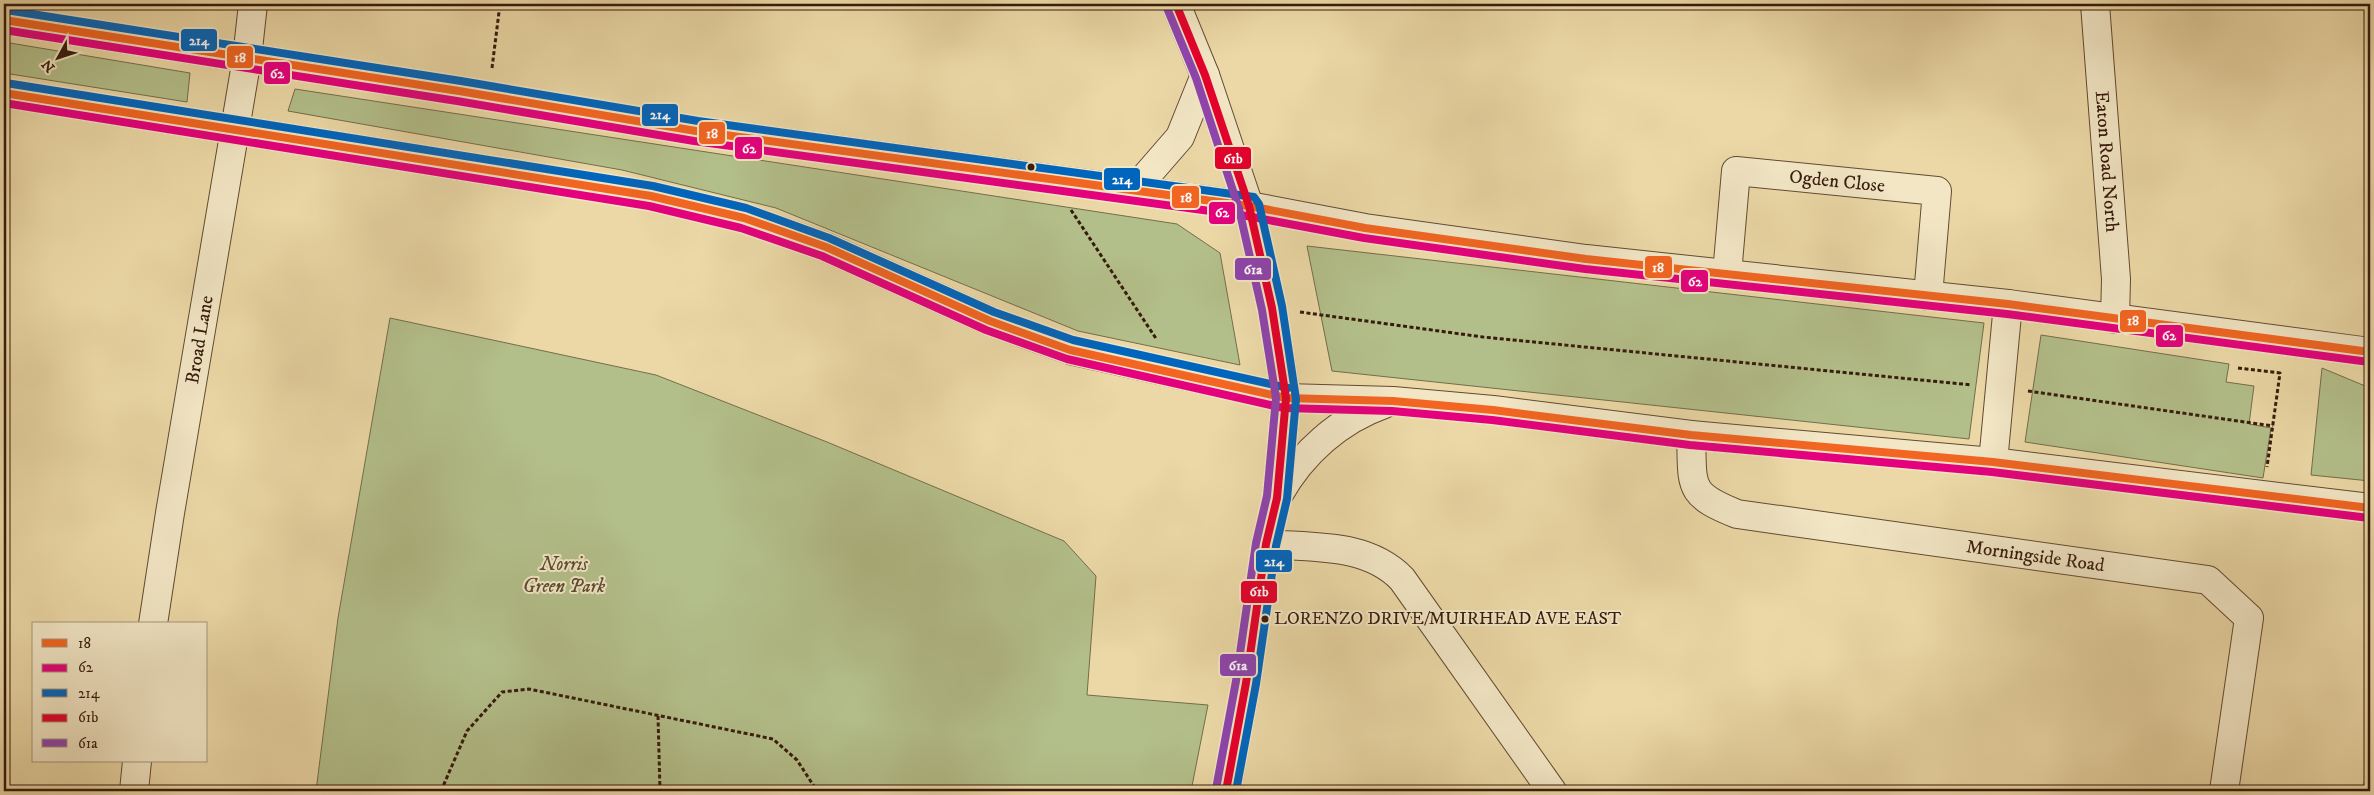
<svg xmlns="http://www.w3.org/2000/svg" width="2374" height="795" viewBox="0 0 2374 795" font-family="'IM FELL DW Pica',serif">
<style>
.green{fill:#b3bf8a;stroke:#746d4b}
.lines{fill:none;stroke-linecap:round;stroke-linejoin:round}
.minor-casing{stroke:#634a32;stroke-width:30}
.path{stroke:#361b0c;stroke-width:3;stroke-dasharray:4 2.5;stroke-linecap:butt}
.minor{stroke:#f2e6c5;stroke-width:28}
.bus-1-casing{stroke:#f2e6c5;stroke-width:11}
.bus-2-casing{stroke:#f2e6c5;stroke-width:11}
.bus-3-casing{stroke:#f2e6c5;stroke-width:11}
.bus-4-casing{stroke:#f2e6c5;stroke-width:11}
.bus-5-casing{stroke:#f2e6c5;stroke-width:11}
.bus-1{stroke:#f26522;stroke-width:8}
.bus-2{stroke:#e5007d;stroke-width:8}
.bus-3{stroke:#0065bd;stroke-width:8}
.bus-4{stroke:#e4002b;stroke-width:8}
.bus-5{stroke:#8e44ad;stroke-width:8}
.bus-dot{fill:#361b0c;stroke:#f2e6c5;stroke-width:2}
.labels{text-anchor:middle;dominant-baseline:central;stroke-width:4;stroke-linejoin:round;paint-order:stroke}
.bus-label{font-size:18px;fill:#361b0c;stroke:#f2e6c5;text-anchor:start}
.street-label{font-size:19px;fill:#361b0c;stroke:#f2e6c5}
.park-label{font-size:19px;font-style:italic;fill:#5c4c32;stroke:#f2e6c5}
.line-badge{stroke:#f2e6c5;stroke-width:2}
.badge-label{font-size:14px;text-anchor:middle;font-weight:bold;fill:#fff}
</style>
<rect width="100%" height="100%" fill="#ebd8a6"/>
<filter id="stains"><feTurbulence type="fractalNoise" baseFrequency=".004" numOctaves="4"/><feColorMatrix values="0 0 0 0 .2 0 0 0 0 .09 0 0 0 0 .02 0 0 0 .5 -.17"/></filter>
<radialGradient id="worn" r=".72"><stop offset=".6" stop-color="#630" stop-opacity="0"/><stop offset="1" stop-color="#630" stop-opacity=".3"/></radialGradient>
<!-- green -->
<path class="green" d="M 4,42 L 190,73 L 187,102 L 4,73 Z
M 295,89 L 1177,224 L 1220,253 L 1240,365 L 1078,331 L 776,208 L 622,170 L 288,111 Z
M 1307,246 L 1984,323 L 1969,439 L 1332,371 Z
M 390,318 L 656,375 L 827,442 L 1064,541 L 1096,576 L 1087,695 L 1208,705 L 1191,791 L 316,791 L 338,618 Z
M 2041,335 L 2229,364 L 2226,382 L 2254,386 L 2249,424 L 2271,428 L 2263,478 L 2025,442 Z
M 2322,368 L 2370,388 L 2370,481 L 2311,475 Z
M 2370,743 L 2370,791 L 2363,791 Z"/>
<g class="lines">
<!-- minor casing -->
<g class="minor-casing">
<g id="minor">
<path d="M 1176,4 L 1205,75 L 1249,206 L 1272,308 L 1286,398 L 1277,498 L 1266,544 L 1246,683 L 1226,791"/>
<path id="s1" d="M 2095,4 L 2116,279 L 2115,319"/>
<path d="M 4,20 L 459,91 L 696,131 L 1249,206 L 1365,228 L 1586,259 L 2008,304 L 2370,352"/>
<path d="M 4,93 L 651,196 L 744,218 L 826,247 L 990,321 L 1070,350 L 1286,398 L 1393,401 L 1493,410 L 1691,435 L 1993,462 L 2370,508"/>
<path d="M 1134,190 L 1180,137 L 1205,75"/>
<path id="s2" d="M 1727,274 L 1736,171 L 1937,191 L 1928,296"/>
<path id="s3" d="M 1691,435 C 1693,486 1686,494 1737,514 L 2208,580 L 2249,618 L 2224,791"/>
<path d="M 1993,462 L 2008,304"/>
<path d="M 1279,494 C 1302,453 1339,420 1384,404"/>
<path d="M 1266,544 C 1314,548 1367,543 1402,579 L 1552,791"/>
<path id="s4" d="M 153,624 L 170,513 L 247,58 L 253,4"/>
<path d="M 134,791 L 137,761"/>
</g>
</g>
<!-- path -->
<path class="path" d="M 492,68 L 500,4
M 1071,210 L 1157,340
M 1300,312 L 1483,337 L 1972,385
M 2238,368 L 2280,373 L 2267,467
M 2028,391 L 2273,426
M 658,716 L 660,791
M 441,791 L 467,731 L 502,692 L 529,689 L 773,739 L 797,760 L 817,791"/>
<!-- minor -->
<use href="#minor" class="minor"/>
<!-- bus-1 casing -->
<g class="bus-1-casing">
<path id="bus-1" d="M 4,20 L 459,91 L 696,131 L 1249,206 L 1365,228 L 1586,259 L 2008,304 L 2370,352
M 4,93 L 651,196 L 744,218 L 826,247 L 990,321 L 1070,350 L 1286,398 L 1393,401 L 1493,410 L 1691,435 L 1993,462 L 2370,508"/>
</g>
<!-- bus-2 casing -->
<g class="bus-2-casing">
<path id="bus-2" d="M 4,30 L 457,101 L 694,141 L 1247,216 L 1364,238 L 1585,269 L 2007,314 L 2369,362
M 4,103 L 649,206 L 741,228 L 822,256 L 986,330 L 1067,359 L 1284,408 L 1392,411 L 1492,420 L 1690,445 L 1992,472 L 2369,518"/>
</g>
<!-- bus-3 casing -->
<g class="bus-3-casing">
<path id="bus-3" d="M 6,10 L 461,81 L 698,121 L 1254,197 L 1259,204 L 1282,306 L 1296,399 L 1287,499 L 1276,546 L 1256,684 L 1236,791
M 6,83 L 653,186 L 746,208 L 829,238 L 994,312 L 1073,340 L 1288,388"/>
</g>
<!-- bus-4 casing -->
<g class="bus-4-casing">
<path id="bus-4" d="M 1176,4 L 1205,75 L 1249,206 L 1272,308 L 1286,398 L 1277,498 L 1266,544 L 1246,683 L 1226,791"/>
</g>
<!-- bus-5 casing -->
<g class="bus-5-casing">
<path id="bus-5" d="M 1167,8 L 1196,78 L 1239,209 L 1262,310 L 1276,398 L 1267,496 L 1256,543 L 1236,681 L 1216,789"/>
</g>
<!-- bus-1 -->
<use href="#bus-1" class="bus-1"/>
<!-- bus-2 -->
<use href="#bus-2" class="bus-2"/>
<!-- bus-3 -->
<use href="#bus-3" class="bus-3"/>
<!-- bus-4 -->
<use href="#bus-4" class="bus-4"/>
<!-- bus-5 -->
<use href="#bus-5" class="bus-5"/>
</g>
<!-- markers -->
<g class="bus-dot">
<circle cx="1031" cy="167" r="4.5"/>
<circle cx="1265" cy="619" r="4.5"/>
</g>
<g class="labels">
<!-- bus labels -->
<g class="bus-label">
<text x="1274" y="619">LORENZO DRIVE/MUIRHEAD AVE EAST</text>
</g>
<!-- street labels -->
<g class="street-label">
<text stroke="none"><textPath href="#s1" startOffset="158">Eaton Road North</textPath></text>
<text stroke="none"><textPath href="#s2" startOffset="205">Ogden Close</textPath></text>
<text stroke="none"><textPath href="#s4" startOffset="288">Broad Lane</textPath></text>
<text stroke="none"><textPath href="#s3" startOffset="404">Morningside Road</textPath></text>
</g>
<!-- park labels -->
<g class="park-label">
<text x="564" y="564">Norris<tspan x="564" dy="22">Green Park</tspan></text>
</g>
</g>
<g class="line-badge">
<rect x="180" y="28" width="38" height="24" rx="5" fill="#0065bd"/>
<rect x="226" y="45" width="28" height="24" rx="5" fill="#f26522"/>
<rect x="263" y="61" width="28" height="24" rx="5" fill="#e5007d"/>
<rect x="641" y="103" width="38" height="24" rx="5" fill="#0065bd"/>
<rect x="698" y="121" width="28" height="24" rx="5" fill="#f26522"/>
<rect x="734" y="136" width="29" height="24" rx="5" fill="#e5007d"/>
<rect x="1214" y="146" width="38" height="24" rx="5" fill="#e4002b"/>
<rect x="1103" y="167" width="38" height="24" rx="5" fill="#0065bd"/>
<rect x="1171" y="185" width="29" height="24" rx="5" fill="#f26522"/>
<rect x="1208" y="201" width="28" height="24" rx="5" fill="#e5007d"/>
<rect x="1644" y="255" width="29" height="24" rx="5" fill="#f26522"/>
<rect x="1234" y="257" width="38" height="24" rx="5" fill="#8e44ad"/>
<rect x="1680" y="269" width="29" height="24" rx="5" fill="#e5007d"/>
<rect x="2119" y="309" width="28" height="24" rx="5" fill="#f26522"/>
<rect x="2155" y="324" width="29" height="24" rx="5" fill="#e5007d"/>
<rect x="1255" y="549" width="38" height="24" rx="5" fill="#0065bd"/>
<rect x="1240" y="580" width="38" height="24" rx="5" fill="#e4002b"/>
<rect x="1219" y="653" width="38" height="24" rx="5" fill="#8e44ad"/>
</g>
<g class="badge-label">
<text x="199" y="45">214</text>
<text x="240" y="62">18</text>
<text x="277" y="78">62</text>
<text x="660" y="119">214</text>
<text x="712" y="138">18</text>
<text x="749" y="153">62</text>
<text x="1233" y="163">61b</text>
<text x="1122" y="184">214</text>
<text x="1186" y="202">18</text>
<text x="1222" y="217">62</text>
<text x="1658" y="272">18</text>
<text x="1253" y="274">61a</text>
<text x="1695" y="286">62</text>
<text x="2133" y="325">18</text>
<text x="2169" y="340">62</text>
<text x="1274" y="566">214</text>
<text x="1259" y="596">61b</text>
<text x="1238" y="670">61a</text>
</g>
<!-- margin -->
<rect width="2374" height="795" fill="none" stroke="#ebd8a6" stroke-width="20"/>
<rect x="5" y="5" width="2364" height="785" fill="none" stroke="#361b0c" stroke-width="2.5"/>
<rect x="10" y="10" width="2354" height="775" fill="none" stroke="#361b0c"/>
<!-- legend -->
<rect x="32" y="622" width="175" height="140" fill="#f2e6c5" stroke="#a7957b"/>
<rect x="42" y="639" width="25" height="8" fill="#f26522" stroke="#a7957b"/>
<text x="78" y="648" font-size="15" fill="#361b0c">18</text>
<rect x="42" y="664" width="25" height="8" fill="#e5007d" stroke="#a7957b"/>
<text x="78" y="672" font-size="15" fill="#361b0c">62</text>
<rect x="42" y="689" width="25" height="8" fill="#0065bd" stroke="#a7957b"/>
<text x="78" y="698" font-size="15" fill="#361b0c">214</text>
<rect x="42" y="714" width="25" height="8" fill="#e4002b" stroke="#a7957b"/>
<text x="78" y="722" font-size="15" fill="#361b0c">61b</text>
<rect x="42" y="739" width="25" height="8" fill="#8e44ad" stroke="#a7957b"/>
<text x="78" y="748" font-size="15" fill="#361b0c">61a</text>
<!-- north arrow -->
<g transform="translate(58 58) rotate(230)" stroke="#f2e6c5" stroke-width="4" paint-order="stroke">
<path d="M0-4L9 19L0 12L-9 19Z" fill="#361b0c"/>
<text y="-8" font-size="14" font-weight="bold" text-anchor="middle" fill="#361b0c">N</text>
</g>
<rect width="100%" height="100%" filter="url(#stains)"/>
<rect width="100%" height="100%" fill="url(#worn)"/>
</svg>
